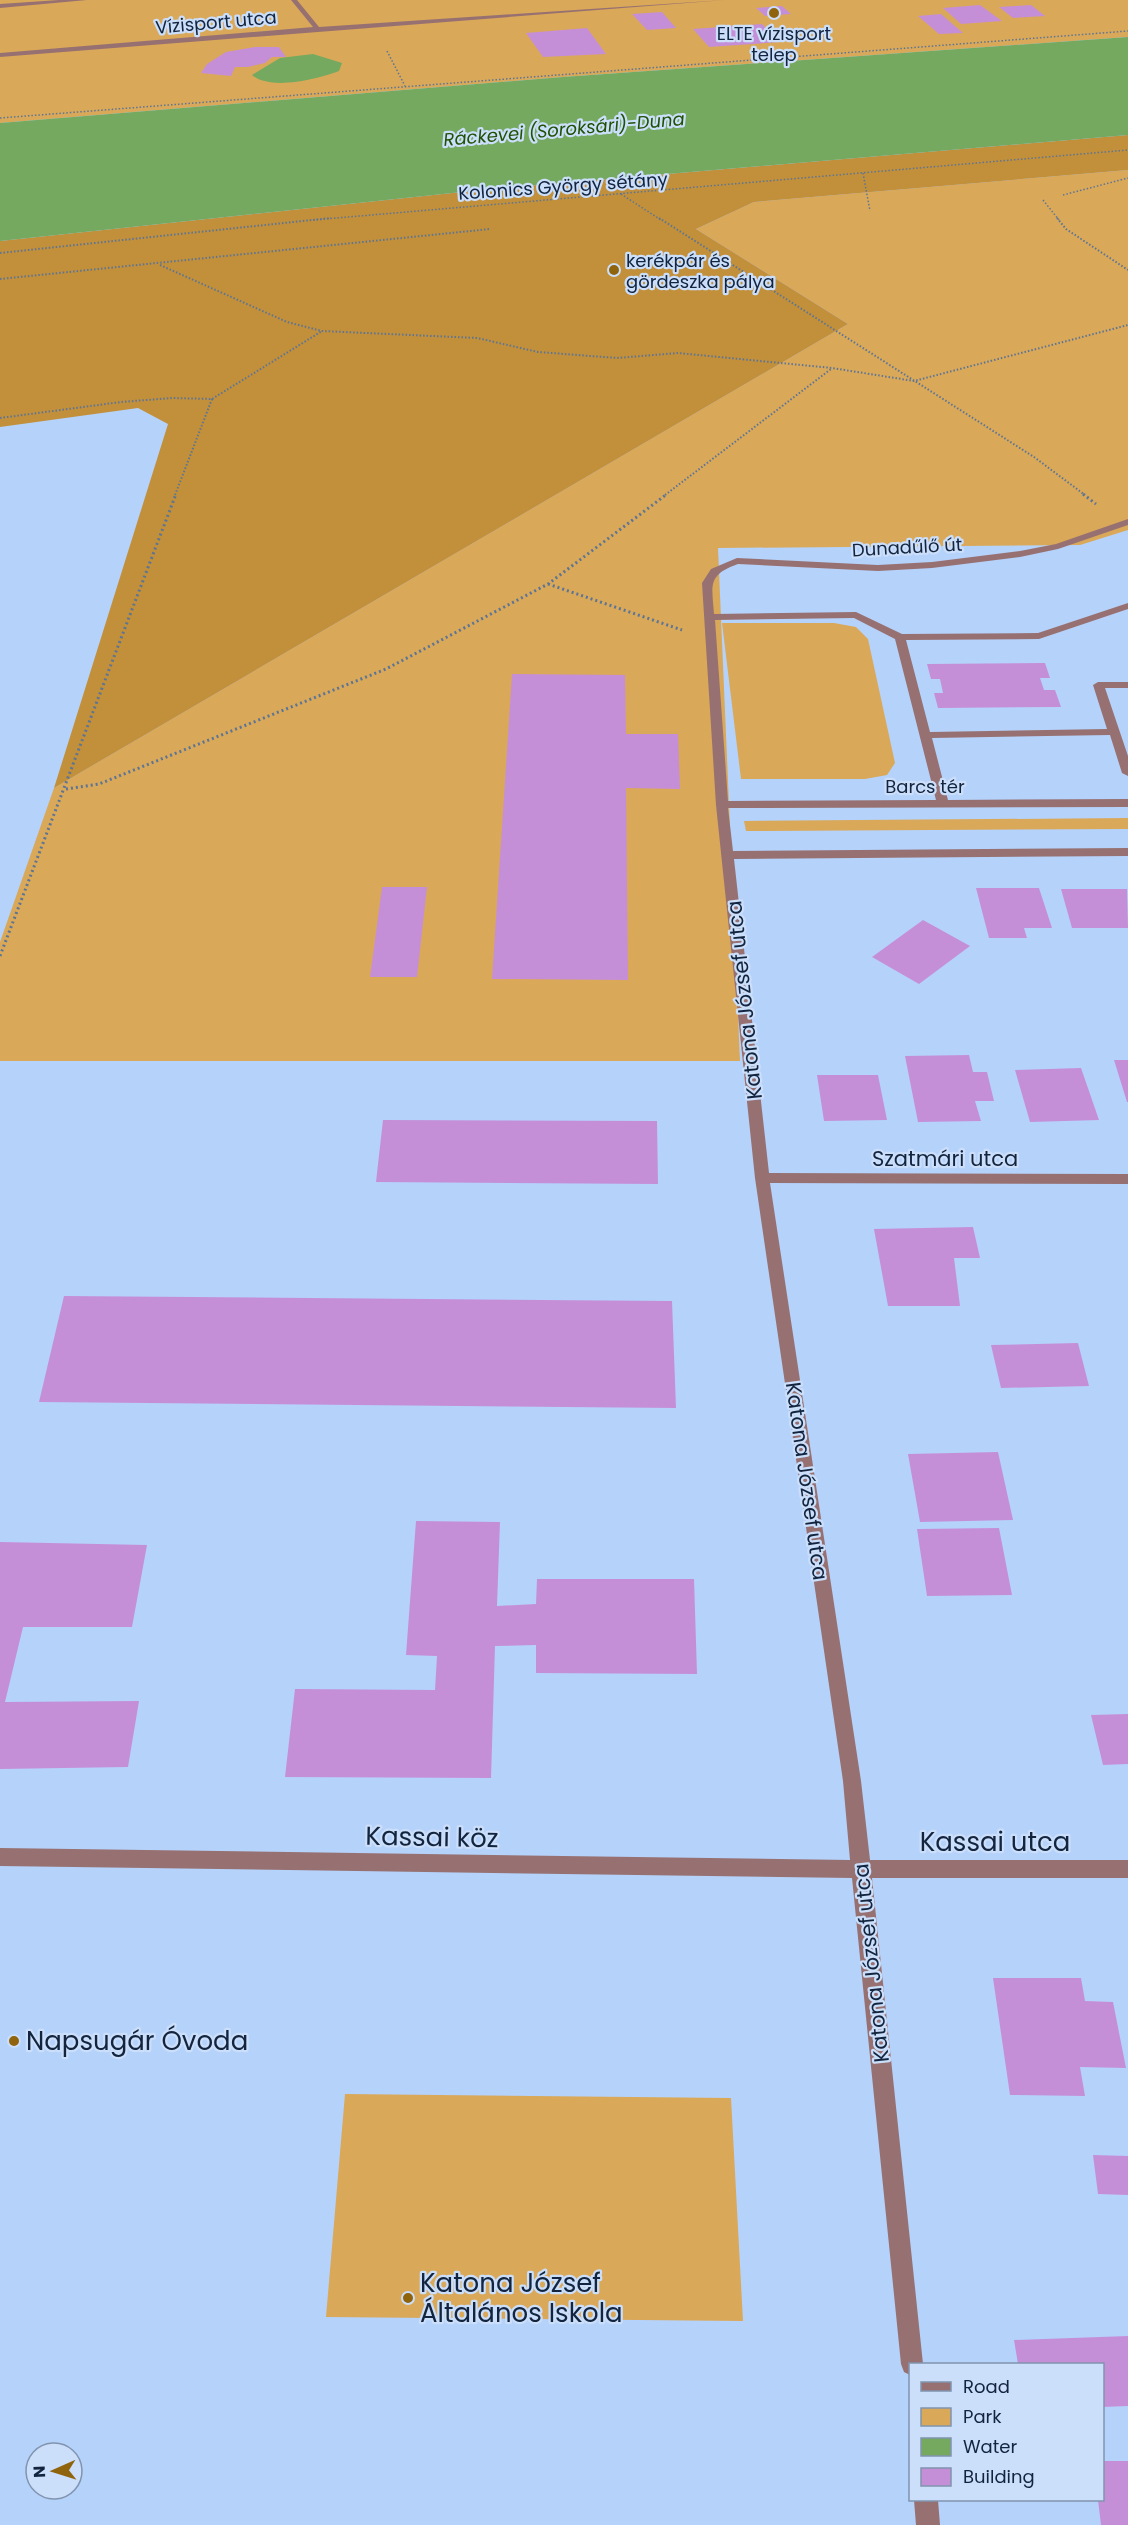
<svg xmlns="http://www.w3.org/2000/svg" width="1128" height="2525" viewBox="0 0 1128 2525" font-family="Poppins,sans-serif">
<style>
.green{fill:#daa859}
.forest{fill:#c28f3a}
.water{fill:#74a95f}
.building{fill:#c58fd8}
.lines{fill:none;stroke-linecap:round;stroke-linejoin:round}
.path-far2{stroke:#5d7595;stroke-width:1.5;stroke-dasharray:1.5 2;stroke-linecap:butt}
.path-far1{stroke:#5d7595;stroke-width:2;stroke-dasharray:1.5 2;stroke-linecap:butt}
.path{stroke:#5d7595;stroke-width:3;stroke-dasharray:2 3;stroke-linecap:butt}
.minor{fill:#977171;fill-rule:evenodd}
.poi-dot{fill:#90640c;stroke:#cbdefa;stroke-width:2}
.labels{text-anchor:middle;dominant-baseline:central;stroke-width:4.5;stroke-linejoin:round;paint-order:stroke}
.far-street-label{font-size:18px;fill:#12243e;stroke:#cbdefa}
.far-poi-label{font-size:18px;fill:#12243e;stroke:#cbdefa}
.far-water-label{font-size:18px;font-style:italic;fill:#1f5100;stroke:#cbdefa}
.street-label{font-size:21px;fill:#12243e;stroke:#cbdefa}
.near-street-label{font-size:26px;fill:#12243e;stroke:#cbdefa}
.near-poi-label{font-size:26px;fill:#12243e;stroke:#cbdefa;text-anchor:start}
</style>
<rect width="100%" height="100%" fill="#b5d2fb"/>
<!-- green -->
<path class="green" d="M 0,0 L 1128,0 L 1128,37 L 563,77 L 0,123 Z
M 1128,170 L 1128,530 L 1080,545 L 718,548 L 740,1061 L 0,1061 L 0,942 L 54,788 L 848,324 L 696,229 L 754,202 Z
M 722,623 L 834,623 L 856,627 L 868,639 L 895,763 L 887,775 L 865,779 L 741,779 Z
M 1128,818 L 1128,829 L 746,831 L 744,821 Z
M 345,2094 L 731,2098 L 743,2321 L 326,2317 Z"/>
<!-- forest -->
<path class="forest" d="M 1128,135 L 1128,170 L 754,202 L 696,229 L 848,324 L 54,788 L 168,424 L 138,408 L 0,427 L 0,241 L 490,189 Z"/>
<!-- water -->
<path class="water" d="M 1128,37 L 1128,135 L 490,189 L 0,241 L 0,123 L 563,77 Z
M 313,54 L 342,63 L 339,71 C 318,79 270,91 252,75 L 280,58 Z"/>
<!-- building -->
<path class="building" d="M 980,5 L 1002,21 L 961,24 L 943,8 Z
M 1031,5 L 1045,16 L 1013,18 L 999,7 Z
M 782,6 L 791,14 L 765,16 L 756,8 Z
M 662,12 L 676,28 L 647,30 L 632,14 Z
M 941,14 L 963,33 L 939,34 L 918,16 Z
M 762,24 L 780,42 L 709,47 L 693,29 Z
M 587,28 L 606,54 L 543,57 L 526,33 Z
M 255,47 L 279,47 L 286,57 L 272,57 L 265,63 L 248,67 L 235,67 L 231,76 L 201,73 L 207,64 L 226,52 Z
M 1045,663 L 1050,678 L 1040,678 L 1044,690 L 1055,690 L 1061,707 L 938,708 L 934,693 L 943,693 L 940,679 L 931,679 L 927,664 Z
M 512,674 L 625,675 L 626,734 L 678,734 L 680,789 L 626,788 L 628,980 L 492,979 Z
M 382,887 L 427,887 L 417,977 L 370,977 Z
M 976,888 L 1039,888 L 1052,928 L 1024,928 L 1027,938 L 989,938 Z
M 1061,889 L 1127,889 L 1128,928 L 1072,928 Z
M 923,920 L 970,946 L 919,984 L 872,957 Z
M 969,1055 L 973,1072 L 987,1072 L 994,1101 L 975,1101 L 981,1121 L 918,1122 L 905,1056 Z
M 1114,1060 L 1128,1060 L 1128,1102 L 1127,1102 Z
M 1081,1068 L 1099,1120 L 1030,1122 L 1015,1070 Z
M 817,1075 L 878,1075 L 887,1120 L 824,1121 Z
M 383,1120 L 657,1121 L 658,1184 L 376,1182 Z
M 973,1227 L 980,1258 L 954,1258 L 960,1306 L 888,1306 L 874,1229 Z
M 64,1296 L 672,1301 L 676,1408 L 39,1402 Z
M 1078,1343 L 1089,1386 L 1001,1388 L 991,1345 Z
M 998,1452 L 1013,1520 L 920,1522 L 908,1454 Z
M 416,1521 L 500,1522 L 497,1606 L 536,1604 L 537,1579 L 694,1579 L 697,1674 L 536,1673 L 536,1645 L 495,1646 L 491,1778 L 285,1777 L 295,1689 L 435,1690 L 437,1656 L 406,1655 Z
M 999,1528 L 1012,1595 L 927,1596 L 917,1529 Z
M 0,1542 L 147,1545 L 132,1627 L 23,1627 L 5,1702 L 139,1701 L 128,1767 L 0,1769 Z
M 1128,1714 L 1128,1764 L 1103,1765 L 1091,1715 Z
M 993,1978 L 1081,1978 L 1085,2001 L 1113,2002 L 1126,2068 L 1080,2067 L 1085,2096 L 1010,2095 Z
M 1093,2155 L 1128,2156 L 1128,2195 L 1098,2194 Z
M 1128,2336 L 1128,2406 L 1102,2407 L 1102,2364 L 1018,2364 L 1014,2340 Z
M 1102,2461 L 1128,2461 L 1128,2525 L 1101,2525 L 1098,2500 L 1102,2500 Z"/>
<g class="lines">
<!-- path-far2 -->
<path class="path-far2" d="M 387,51 L 405,86
M 0,118 L 1128,31
M 863,173 L 870,211
M 621,194 L 661,220
M 1063,195 L 1128,178
M 1043,200 L 1059,220
M 313,220 L 1128,150"/>
<!-- path-far1 -->
<path class="path-far1" d="M 659,218 L 1034,457 L 1085,495
M 1057,218 L 1066,229 L 1128,270
M 0,253 L 331,218
M 160,265 L 287,322 L 322,331 L 477,338 L 538,352 L 617,358 L 678,353 L 832,368 L 914,381 L 1128,325
M 0,279 L 490,229
M 0,418 L 121,402 L 172,398 L 212,399 L 322,331
M 175,495 L 212,399
M 665,495 L 831,369"/>
<!-- path -->
<path class="path" d="M 1083,494 L 1096,504
M 548,584 L 682,630
M 66,789 L 99,784 L 386,669 L 548,584 L 667,494
M 0,956 L 176,494"/>
<!-- minor -->
<path class="minor" d="M 59,0 L 87,0 L 0,8 L 0,4 Z
M 291,0 L 297,0 L 319,27 L 725,0 L 0,57 L 0,53 L 313,27 Z
M 1128,519 L 1128,525 L 1058,549 L 1020,557 L 932,568 L 878,571 L 738,564 C 707,575 712,585 714,614 L 856,612 L 902,634 L 1038,633 L 1128,603 L 1128,609 L 1039,639 L 906,640 L 930,732 L 1107,729 L 1093,685 L 1098,682 L 1128,682 L 1128,688 L 1105,688 L 1128,756 L 1128,776 L 1122,773 L 1110,735 L 932,738 L 948,800 L 1128,799 L 1128,807 L 728,808 L 733,851 L 1128,848 L 1128,856 L 734,859 L 769,1173 L 1128,1174 L 1128,1184 L 770,1183 L 861,1781 L 870,1860 L 1128,1860 L 1128,1878 L 872,1878 L 923,2364 L 910,2364 L 910,2375 L 904,2372 L 901,2364 L 852,1878 L 0,1866 L 0,1848 L 850,1860 L 843,1781 L 755,1178 L 716,805 L 702,583 L 711,569 L 737,558 L 878,565 L 932,562 L 1020,551 L 1056,544 ZM 854,618 L 895,639 L 936,800 L 728,801 L 715,620 Z
M 914,2500 L 938,2500 L 940,2525 L 916,2525 Z"/>
</g>
<!-- markers -->
<g class="poi-dot">
<circle cx="774" cy="13" r="6"/>
<circle cx="614" cy="270" r="6"/>
<circle cx="14" cy="2041" r="6"/>
<circle cx="408" cy="2298" r="6"/>
</g>
<g class="labels">
<!-- far-street labels -->
<g class="far-street-label">
<text transform="translate(216 22) rotate(-5)">Vízisport utca</text>
<text transform="translate(563 186) rotate(-4)">Kolonics György sétány</text>
<text transform="translate(907 547) rotate(-3)">Dunadűlő út</text>
<text x="925" y="786">Barcs tér</text>
</g>
<!-- far-poi labels -->
<g class="far-poi-label">
<text x="774" y="33">ELTE vízisport<tspan x="774" dy="21">telep</tspan></text>
<text x="626" y="260" text-anchor="start">kerékpár és<tspan x="626" dy="21">gördeszka pálya</tspan></text>
</g>
<!-- far-water labels -->
<g class="far-water-label">
<text transform="translate(564 129) rotate(-5)">Ráckevei (Soroksári)-Duna</text>
</g>
<!-- street labels -->
<g class="street-label">
<text transform="translate(744 1000) rotate(-96)">Katona József utca</text>
<text x="945" y="1158">Szatmári utca</text>
<text transform="translate(807 1481) rotate(82)">Katona József utca</text>
<text transform="translate(871 1963) rotate(-96)">Katona József utca</text>
</g>
<!-- near-street labels -->
<g class="near-street-label">
<text transform="translate(432 1837) rotate(1)">Kassai köz</text>
<text x="995" y="1842">Kassai utca</text>
</g>
<!-- near-poi labels -->
<g class="near-poi-label">
<text x="26" y="2041">Napsugár Óvoda</text>
<text x="420" y="2283">Katona József<tspan x="420" dy="30">Általános Iskola</tspan></text>
</g>
</g>
<!-- legend -->
<rect x="909" y="2363" width="195" height="138" fill="#cbdefa" stroke="#8194af" stroke-width="1.5"/>
<rect x="921" y="2382" width="30" height="9" fill="#977171" stroke="#8194af" stroke-width="1.5"/>
<text x="963" y="2393" font-size="18" fill="#12243e">Road</text>
<rect x="921" y="2408" width="30" height="18" fill="#daa859" stroke="#8194af" stroke-width="1.5"/>
<text x="963" y="2423" font-size="18" fill="#12243e">Park</text>
<rect x="921" y="2438" width="30" height="18" fill="#74a95f" stroke="#8194af" stroke-width="1.5"/>
<text x="963" y="2453" font-size="18" fill="#12243e">Water</text>
<rect x="921" y="2468" width="30" height="18" fill="#c58fd8" stroke="#8194af" stroke-width="1.5"/>
<text x="963" y="2483" font-size="18" fill="#12243e">Building</text>
<!-- north arrow -->
<g transform="translate(54 2471) rotate(267)"><circle r="28" fill="#cbdefa" stroke="#8194af" stroke-width="1.5"/>
<path d="M0-4.5L10 22L0 15L-10 22Z" fill="#90640c"/>
<text y="-9" font-size="16" font-weight="bold" text-anchor="middle" fill="#12243e">N</text>
</g>
</svg>
